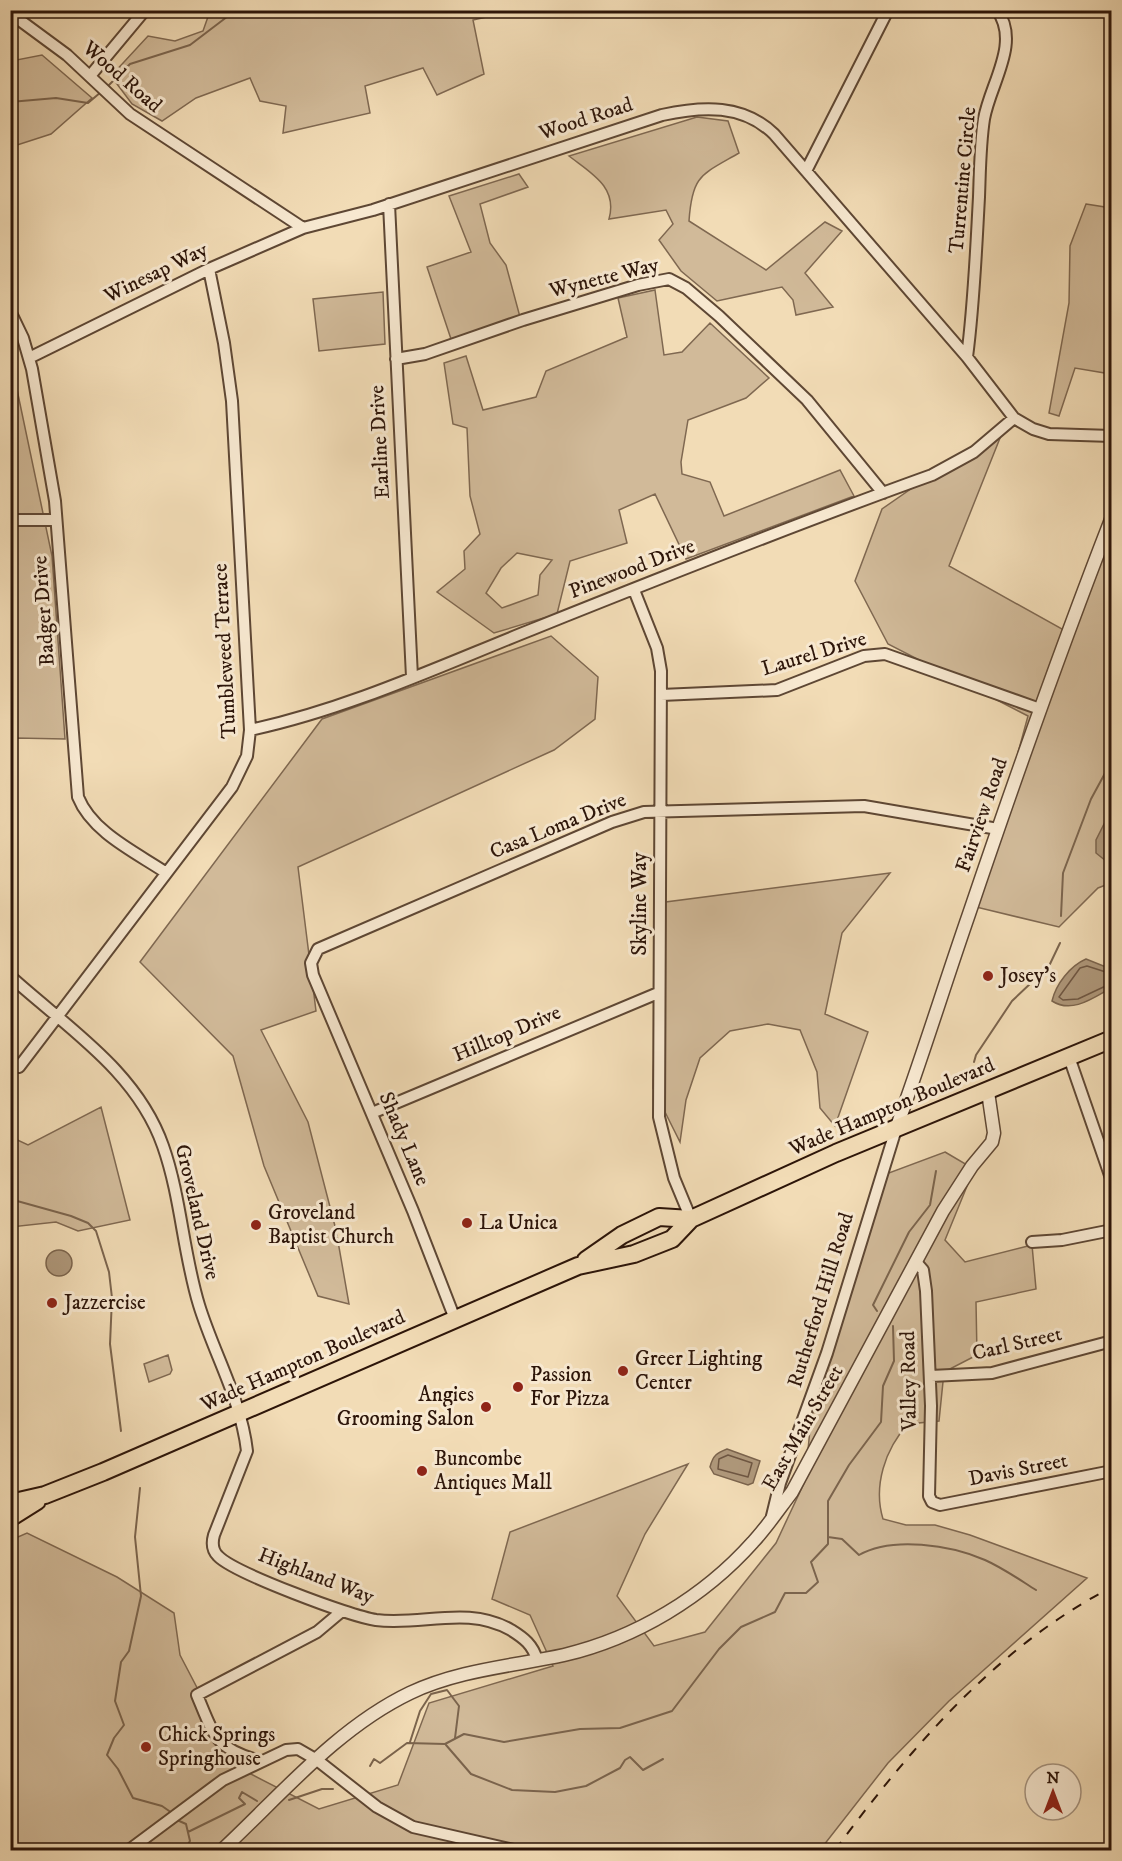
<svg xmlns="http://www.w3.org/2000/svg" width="1122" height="1861" viewBox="0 0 1122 1861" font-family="'IM FELL DW Pica',serif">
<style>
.green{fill:#d1ba99;stroke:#7f6851;stroke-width:1.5;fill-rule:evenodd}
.water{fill:#af987b;stroke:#7b644d;stroke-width:1.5}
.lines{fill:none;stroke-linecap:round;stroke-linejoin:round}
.shore{stroke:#6e5642;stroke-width:1.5}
.stream{stroke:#7b644d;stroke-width:2}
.minor-casing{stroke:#5e4734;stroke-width:14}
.tertiary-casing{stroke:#5e4734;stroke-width:15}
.primary-casing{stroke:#2d1509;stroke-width:20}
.minor{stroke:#f7e8d0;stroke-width:10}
.tertiary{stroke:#f7e8d0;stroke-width:12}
.primary{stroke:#f2dcb6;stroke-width:16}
.rail{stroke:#2d1509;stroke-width:2;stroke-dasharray:10 10;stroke-linecap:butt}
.poi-dot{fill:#8f2418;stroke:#f7e8d0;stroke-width:2}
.labels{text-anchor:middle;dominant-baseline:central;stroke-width:6;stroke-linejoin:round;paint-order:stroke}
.street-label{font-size:21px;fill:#2d1509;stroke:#f7e8d0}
.poi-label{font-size:21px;fill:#2d1509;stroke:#f7e8d0;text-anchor:start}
</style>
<rect width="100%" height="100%" fill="#f2dcb6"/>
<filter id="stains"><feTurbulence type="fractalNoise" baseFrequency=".00333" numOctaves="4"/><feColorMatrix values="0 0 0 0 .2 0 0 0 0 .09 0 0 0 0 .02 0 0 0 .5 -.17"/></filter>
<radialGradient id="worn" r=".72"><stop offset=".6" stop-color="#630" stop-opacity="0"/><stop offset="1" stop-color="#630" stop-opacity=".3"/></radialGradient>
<!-- green -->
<path class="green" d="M 210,11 L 210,10 L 513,11 L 473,20 L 484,74 L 437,95 L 423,68 L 365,86 L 370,113 L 283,133 L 286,106 L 260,101 L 250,78 L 196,98 L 162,121 L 132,104 L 111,76 L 148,36 L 175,41 L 203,31 Z
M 42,55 L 92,98 L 51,134 L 11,147 L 11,61 Z
M 697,117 L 728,121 L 739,153 C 701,175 692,175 689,221 L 766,270 L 825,222 L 842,231 L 805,273 L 833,307 L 796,315 L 793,300 L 782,287 L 717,301 L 681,271 L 659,240 L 673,224 L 666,210 L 609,219 C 618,187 591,173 569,156 Z
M 519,174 L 528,187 L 480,204 L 490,243 L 506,265 L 520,317 L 451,339 L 427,267 L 471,252 L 449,196 Z
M 1086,204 L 1111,208 L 1111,374 L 1075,368 L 1059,416 L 1049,413 L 1069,303 L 1070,246 Z
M 655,290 L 664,355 L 682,352 L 710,323 L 769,378 L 746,398 L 688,420 L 681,462 L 682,474 L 710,482 L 724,516 L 840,470 L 854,496 L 686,559 L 655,494 L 619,510 L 627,543 L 570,561 L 557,614 L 494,633 L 437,592 L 465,569 L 464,551 L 480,534 L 470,496 L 467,428 L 453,424 L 444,363 L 466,356 L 483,410 L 536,397 L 546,371 L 627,337 L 618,298 ZM 517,553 L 552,560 L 540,575 L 538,595 L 502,608 L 486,593 L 501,568 Z
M 383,292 L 385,344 L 319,351 L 313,299 Z
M 11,361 L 52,556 L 65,739 L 16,738 L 11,766 Z
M 1006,423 L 949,566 L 1069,633 L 1111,523 L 1111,883 L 1098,888 L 1059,927 L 976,907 L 1028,716 L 888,644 L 855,581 L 882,509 Z
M 551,636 L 598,677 L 595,719 L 554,750 L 298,867 L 316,1011 L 261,1030 L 308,1122 L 336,1230 L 349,1304 L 318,1296 L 264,1166 L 233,1056 L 140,962 L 322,719 Z
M 890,873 L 842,933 L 825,1014 L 868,1032 L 835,1126 L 820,1108 L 817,1072 L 800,1030 L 768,1024 L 730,1031 L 700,1058 L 686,1100 L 680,1142 L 653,1088 L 658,903 Z
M 101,1107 L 130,1220 L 78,1231 L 56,1222 L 11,1227 L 11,1137 L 28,1145 Z
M 945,1152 L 974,1169 L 945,1240 L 965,1262 L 1032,1245 L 1036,1289 L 976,1302 L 977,1355 L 944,1372 L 939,1421 L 908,1424 C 885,1449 873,1486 883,1519 L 906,1525 L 935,1525 L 970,1535 L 1087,1578 L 949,1701 L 888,1763 L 820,1850 L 11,1850 L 11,1540 L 27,1533 L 117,1577 L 174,1613 L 180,1655 L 239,1768 L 319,1809 L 398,1785 L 429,1703 L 553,1666 L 530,1615 L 492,1599 L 510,1532 L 688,1464 L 645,1534 L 617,1596 L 654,1646 L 705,1632 L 776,1543 L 805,1481 L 811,1419 L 886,1174 Z
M 168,1355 L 172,1370 L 170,1374 L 149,1382 L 144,1364 Z"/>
<!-- water -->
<path class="water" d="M 1111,810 L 1111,857 L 1106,861 L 1096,853 L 1096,840 Z
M 1086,959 L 1111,969 L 1111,988 C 1093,998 1072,1014 1052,1001 C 1056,984 1070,966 1086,959 Z
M46 1263a13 13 0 1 1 26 0a13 13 0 1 1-26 0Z
M 727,1449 L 760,1461 L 753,1483 L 748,1485 L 714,1474 L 710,1467 C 713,1455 717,1453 727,1449 Z"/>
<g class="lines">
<!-- shore -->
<path class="shore" d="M 1112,974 L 1087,966 L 1080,968 L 1059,997 L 1063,1000 L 1078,999 L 1112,983
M 728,1455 L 752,1463 L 748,1477 L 718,1469 L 719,1459 Z"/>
<!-- stream -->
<path class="stream" d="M 107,87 L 130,64 L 190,45 L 236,10
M 10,102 L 56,98 L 88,103 L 101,92
M 1061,916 L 1063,873 L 1091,799 L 1110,764 L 1112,754
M 974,1062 L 976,1055 L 1012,1001 L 1049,966 L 1060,943
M 10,1199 L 71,1216 L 88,1223 L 96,1231 L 109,1272 L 112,1298 L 110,1344 L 121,1431
M 877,1311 L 873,1305 L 909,1232 L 930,1205 L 936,1171
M 140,1488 L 135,1537 L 141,1596 L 129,1651 L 121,1662 L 115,1701 L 124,1725 L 114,1738 L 107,1755 L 118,1769 L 133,1798 L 162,1806 L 172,1813
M 828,1537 L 842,1539 L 859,1555 C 892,1536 951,1545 985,1560 C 1003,1568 1020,1580 1036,1590
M 410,1742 L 420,1711 L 431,1694 L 447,1690 L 459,1706 L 455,1738
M 446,1745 L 471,1774 L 512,1790 L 555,1792 L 586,1786 L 620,1768 L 625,1760 L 630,1757 L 643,1770 L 663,1759
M 370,1766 L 374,1759 L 380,1763 L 407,1743 L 445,1744 L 464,1734 L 504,1742 L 580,1729 L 620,1728 L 672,1711 L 719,1649 L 741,1627 L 775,1612 L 785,1593 L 806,1593 L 818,1582 L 811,1562 L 828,1544 L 828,1501 L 849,1465 L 881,1422 L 883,1386 L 894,1361 L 893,1326
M 289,1800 L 322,1789 L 333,1789
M 177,1820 L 186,1824 L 190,1841 L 184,1850
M 188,1832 L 245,1804 L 239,1798 L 242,1792 L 257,1801"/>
<!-- minor casing -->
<g class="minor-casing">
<path id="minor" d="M 10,13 L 67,55 L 130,114 L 303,228
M 90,76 L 145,10
M 806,171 L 888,10
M 389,204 L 412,677
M 10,311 L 23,338 L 32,369 L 55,501 L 78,797 C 92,832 135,852 165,872
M 967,357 C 974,304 976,251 979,197 C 980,171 980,145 984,119 C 990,84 1021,43 997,10
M 29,358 L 209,269 L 303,228 L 373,210 L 662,115 C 703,106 743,104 774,134 L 967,357 L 1014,418 L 1033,429 L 1049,434 L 1112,436
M 396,359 L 425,354 L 523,320 L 638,285 L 669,279 L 686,288 L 719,316 L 807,400 L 883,493
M 10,520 L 56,520
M 634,590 L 657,648 L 661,671 L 659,1117 L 674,1178 L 691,1219
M 661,695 L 777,690 L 864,656 L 885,654 L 1040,709
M 250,730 C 348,709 440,666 533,629 C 665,576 798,523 932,475 L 974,452 L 1014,418
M 10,976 C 66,1027 137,1071 163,1146 C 181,1197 183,1253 199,1305 C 214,1354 241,1399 247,1451 L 214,1535 C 212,1542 212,1550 218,1556 C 234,1573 350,1616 376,1620 C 422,1626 467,1605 511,1630 C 524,1638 533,1645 537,1660
M 1069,1057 L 1112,1181
M 19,1067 L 232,787 L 247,756 L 250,730 L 232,401 L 224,343 L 209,269
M 372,1113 L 658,993
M 1032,1242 L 1062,1240 L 1112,1230
M 916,1262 L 923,1270 L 926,1291 L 931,1406 L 929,1496 L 932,1502 L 940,1505 L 1112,1471
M 455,1319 L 413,1211 L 313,975 L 311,963 L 318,949 L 612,822 L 644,812 L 864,806 L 998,829
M 931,1376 L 992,1373 L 1112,1341
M 772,1516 L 780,1483 L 827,1353 L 896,1129
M 261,1761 C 216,1750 214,1736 197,1695 L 317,1632 L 342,1611
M 129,1850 L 223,1780 L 286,1750 L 298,1749 L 317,1760 L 377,1807 L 413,1827 L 514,1850"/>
</g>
<!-- tertiary casing -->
<g class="tertiary-casing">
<path id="tertiary" d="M 896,1129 C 922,1058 944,986 969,914 C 1014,781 1061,648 1112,517
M 222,1850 C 281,1795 337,1728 410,1693 C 458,1670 513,1666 564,1655 C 636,1638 704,1597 753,1542 C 767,1527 779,1509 792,1492 L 943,1211 L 972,1166 L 992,1142 L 994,1133 L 988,1092"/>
</g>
<!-- primary casing -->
<g class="primary-casing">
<path id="primary" d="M 586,1260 L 622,1235 L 659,1217 L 691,1219
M 10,1503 L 45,1495 L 103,1472 L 578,1266 L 634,1254 L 672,1239 L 691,1219 L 836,1153 L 1112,1039
M 10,1518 L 37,1501"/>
</g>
<!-- minor -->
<use href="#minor" class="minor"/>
<!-- tertiary -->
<use href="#tertiary" class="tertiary"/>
<!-- primary -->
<use href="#primary" class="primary"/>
<!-- rail -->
<path class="rail" d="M 835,1850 C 911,1748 996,1647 1112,1587"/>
</g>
<!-- markers -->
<g class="poi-dot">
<circle cx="988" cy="976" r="6"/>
<circle cx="467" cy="1223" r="6"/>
<circle cx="256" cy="1225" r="6"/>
<circle cx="52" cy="1303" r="6"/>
<circle cx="623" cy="1371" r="6"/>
<circle cx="518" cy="1387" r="6"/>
<circle cx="486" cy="1407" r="6"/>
<circle cx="422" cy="1471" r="6"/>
<circle cx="146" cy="1747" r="6"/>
</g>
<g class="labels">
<!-- street labels -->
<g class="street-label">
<text transform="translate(122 77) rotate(41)">Wood Road</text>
<text transform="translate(586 119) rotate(-18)">Wood Road</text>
<text transform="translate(963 180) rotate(-85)">Turrentine Circle</text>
<text transform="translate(156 273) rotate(-26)">Winesap Way</text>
<text transform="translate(604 278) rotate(-14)">Wynette Way</text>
<text transform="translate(380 442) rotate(-93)">Earline Drive</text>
<text transform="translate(632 569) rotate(-21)">Pinewood Drive</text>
<text transform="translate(44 611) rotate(-94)">Badger Drive</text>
<text transform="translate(225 651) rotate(-93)">Tumbleweed Terrace</text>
<text transform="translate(814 654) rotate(-17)">Laurel Drive</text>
<text transform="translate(982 815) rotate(-71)">Fairview Road</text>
<text transform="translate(558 826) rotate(-22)">Casa Loma Drive</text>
<text transform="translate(640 904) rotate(-90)">Skyline Way</text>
<text transform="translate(507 1034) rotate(-23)">Hilltop Drive</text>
<text transform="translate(892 1107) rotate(-23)">Wade Hampton Boulevard</text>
<text transform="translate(404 1139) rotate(67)">Shady Lane</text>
<text transform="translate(197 1212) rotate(77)">Groveland Drive</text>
<text transform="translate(821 1300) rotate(-73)">Rutherford Hill Road</text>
<text transform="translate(1017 1344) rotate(-13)">Carl Street</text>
<text transform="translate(303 1361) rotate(-24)">Wade Hampton Boulevard</text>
<text transform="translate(909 1381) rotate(-91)">Valley Road</text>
<text transform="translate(803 1428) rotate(-60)">East Main Street</text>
<text transform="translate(1018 1470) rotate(-11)">Davis Street</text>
<text transform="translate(316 1576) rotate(21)">Highland Way</text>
</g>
<!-- poi labels -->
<g class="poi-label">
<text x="1000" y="976">Josey's</text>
<text x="268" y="1213">Groveland<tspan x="268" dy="24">Baptist Church</tspan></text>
<text x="479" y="1223">La Unica</text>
<text x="64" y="1303">Jazzercise</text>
<text x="635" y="1359">Greer Lighting<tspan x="635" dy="24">Center</tspan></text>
<text x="530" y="1375">Passion<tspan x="530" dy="24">For Pizza</tspan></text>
<text x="474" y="1395" text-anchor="end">Angies<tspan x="474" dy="24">Grooming Salon</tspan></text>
<text x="434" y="1459">Buncombe<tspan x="434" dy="24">Antiques Mall</tspan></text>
<text x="158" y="1735">Chick Springs<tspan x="158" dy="24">Springhouse</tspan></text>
</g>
</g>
<!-- margin -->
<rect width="1122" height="1861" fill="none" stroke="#f2dcb6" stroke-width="36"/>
<rect x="12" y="12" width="1098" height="1837" fill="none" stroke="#2d1509" stroke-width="3"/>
<rect x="18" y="18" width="1086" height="1825" fill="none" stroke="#2d1509" stroke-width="1.5"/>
<!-- north arrow -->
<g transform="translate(1053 1792)"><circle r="28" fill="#f7e8d0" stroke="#a69480" stroke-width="1.5"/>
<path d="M0-4.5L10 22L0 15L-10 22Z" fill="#8f2418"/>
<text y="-9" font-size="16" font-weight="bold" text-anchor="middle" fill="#2d1509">N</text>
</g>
<rect width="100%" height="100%" filter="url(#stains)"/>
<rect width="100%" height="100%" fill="url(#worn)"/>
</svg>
